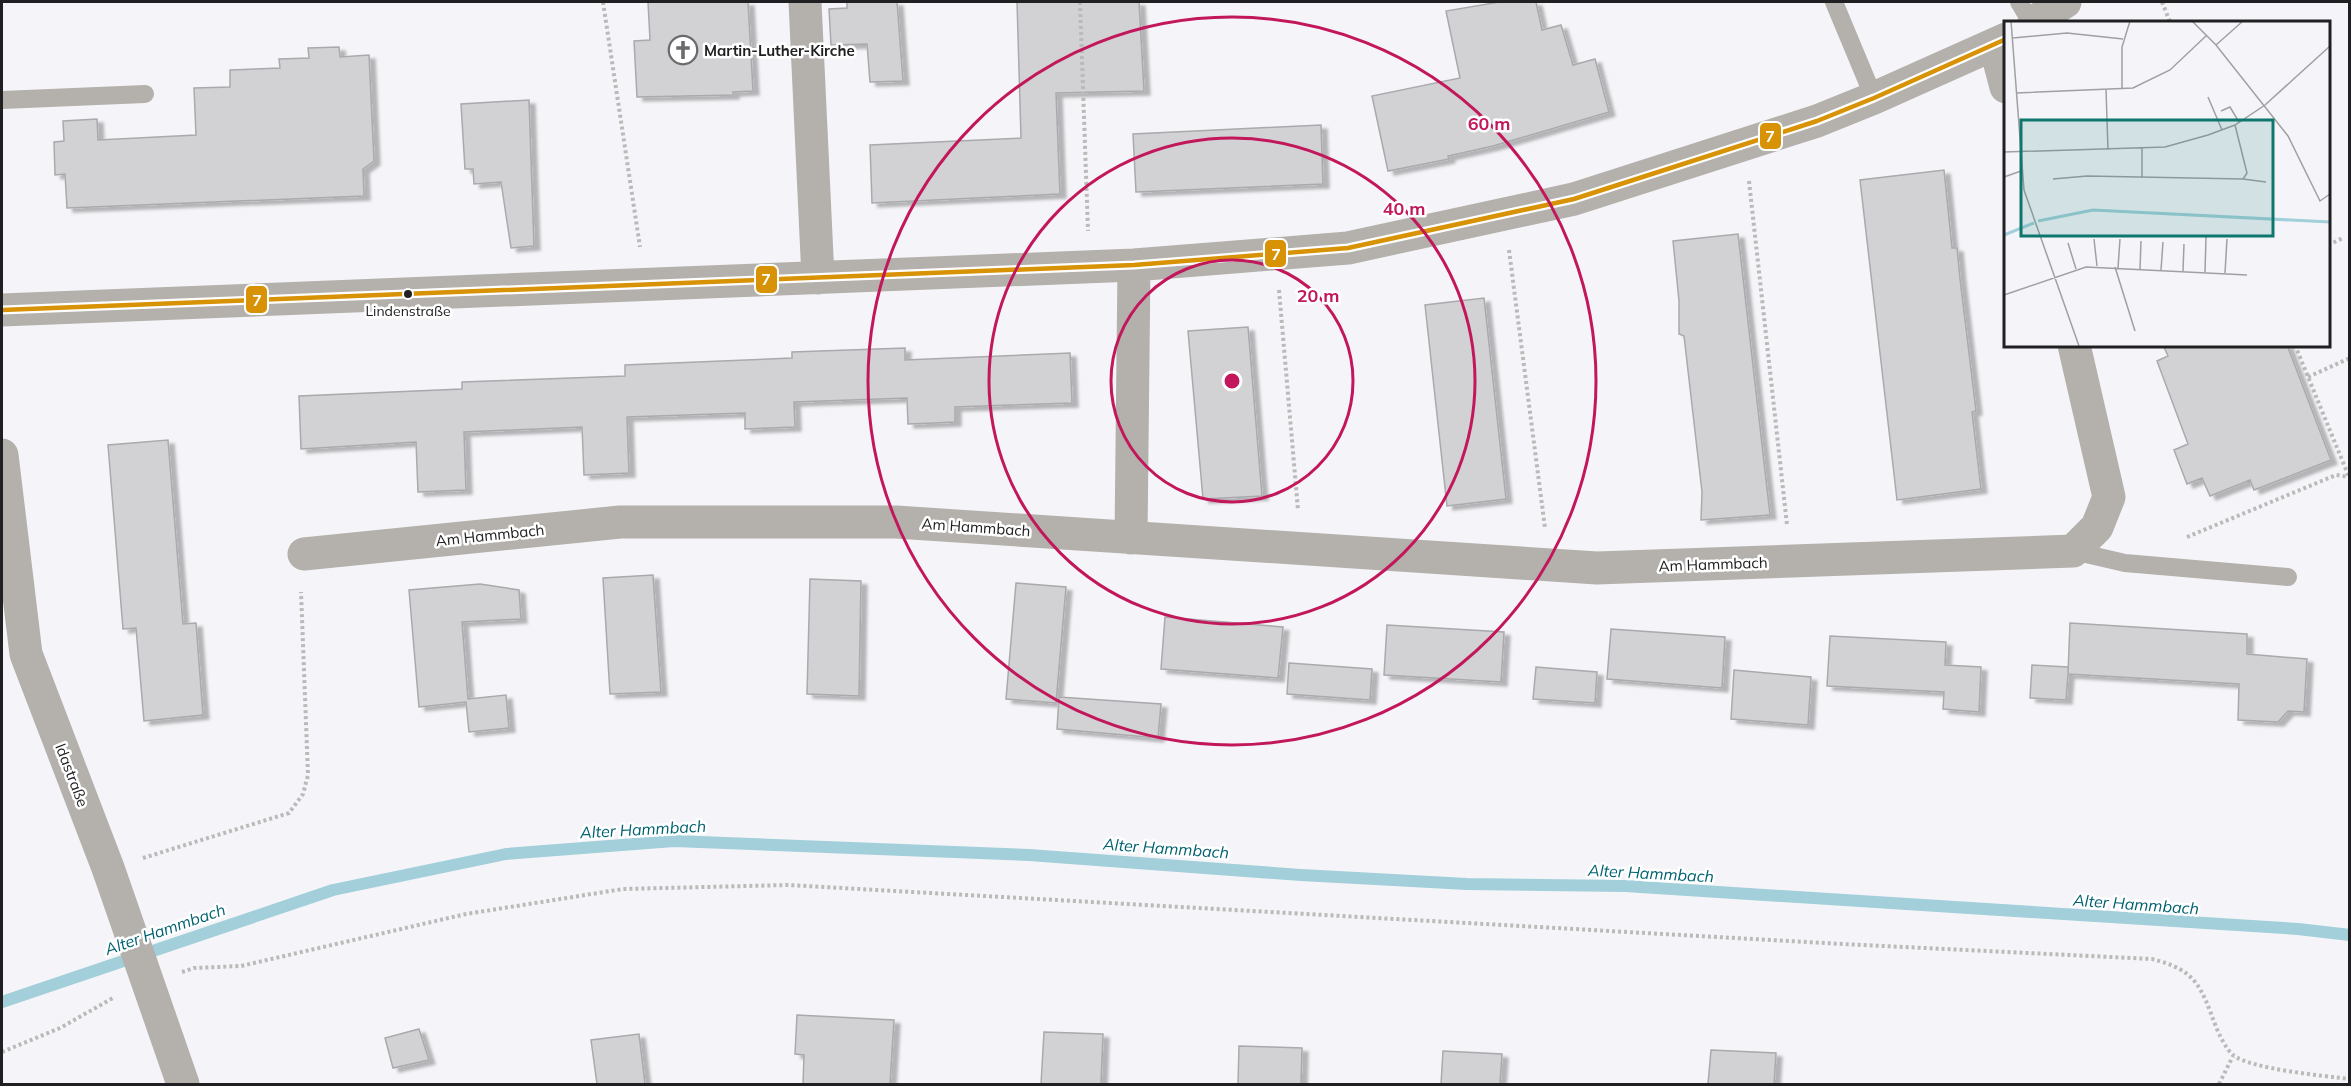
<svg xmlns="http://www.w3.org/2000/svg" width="2351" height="1086" viewBox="0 0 2351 1086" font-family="Mulish,sans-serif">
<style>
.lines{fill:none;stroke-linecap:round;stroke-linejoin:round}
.stream{stroke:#a2cfda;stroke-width:12}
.building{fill:#d2d2d5;stroke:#aaaaad;stroke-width:1.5;filter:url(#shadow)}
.path{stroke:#babab9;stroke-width:4;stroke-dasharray:3 3;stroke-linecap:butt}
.lane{stroke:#b4b0ac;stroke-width:18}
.street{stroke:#b4b0ac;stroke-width:33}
.bus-1-casing{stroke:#fff;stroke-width:9}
.bus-1{stroke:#d79205;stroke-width:4.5}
.ring{fill:none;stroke:#c2185b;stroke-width:3}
.bus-dot{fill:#202022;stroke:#fff;stroke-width:2}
.labels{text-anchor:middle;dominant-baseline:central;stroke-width:5;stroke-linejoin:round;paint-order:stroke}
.bus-label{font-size:14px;fill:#202022;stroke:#fff}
.poi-label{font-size:15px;font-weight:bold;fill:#202022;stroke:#fff;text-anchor:start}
.street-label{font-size:15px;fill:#202022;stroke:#fff}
.water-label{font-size:16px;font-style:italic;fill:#006270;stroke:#fff}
.inset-river{fill:none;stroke:#a2cfda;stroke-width:3}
.inset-road{fill:none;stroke:#a0a0a3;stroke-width:1.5}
.view{fill:#0f766e;fill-opacity:0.15;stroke:#0f766e;stroke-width:3}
.inset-edge{fill:none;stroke:#202022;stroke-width:3}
.centre{fill:#c2185b;stroke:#fff;stroke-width:3}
.ring-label{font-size:18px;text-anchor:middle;font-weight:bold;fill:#c2185b;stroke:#fff;stroke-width:5;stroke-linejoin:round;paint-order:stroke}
.line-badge{stroke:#fff;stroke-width:2}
.badge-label{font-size:16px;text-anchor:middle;font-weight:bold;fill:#fff}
</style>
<defs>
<filter id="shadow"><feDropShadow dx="6" dy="4" stdDeviation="1.5" flood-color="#0004"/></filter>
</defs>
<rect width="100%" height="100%" fill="#f5f5f9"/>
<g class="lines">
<!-- stream -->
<path class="stream" d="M 2,1002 L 333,890 L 506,854 L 674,841 L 1029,855 L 1301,875 L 1467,884 L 1625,886 L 2298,929 L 2350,935"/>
</g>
<!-- building -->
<path class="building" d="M 648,2 L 748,2 L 753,91 L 733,92 L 733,95 L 637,97 L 634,41 L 650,40 Z
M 847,2 L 897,2 L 903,81 L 870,82 L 867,44 L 831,45 L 829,9 L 847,8 Z
M 1017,2 L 1139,2 L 1144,91 L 1056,93 L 1060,194 L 872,203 L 870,145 L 1021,138 Z
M 1499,2 L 1536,2 L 1542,30 L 1561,25 L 1573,65 L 1595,59 L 1609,112 L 1493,146 L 1448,156 L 1449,159 L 1388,171 L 1372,96 L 1460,78 L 1446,11 Z
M 339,47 L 340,57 L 369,55 L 374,161 L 363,169 L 364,196 L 67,208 L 65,174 L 55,175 L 54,142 L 64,141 L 63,121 L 97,119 L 98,140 L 196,135 L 194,88 L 230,87 L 230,70 L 280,68 L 279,59 L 309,58 L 308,48 Z
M 529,100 L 534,246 L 511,248 L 501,182 L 474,184 L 473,169 L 465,169 L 461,104 Z
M 1321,125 L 1323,184 L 1136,192 L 1133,134 Z
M 1944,170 L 1952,248 L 1957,248 L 1960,279 L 1976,411 L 1972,412 L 1981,489 L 1897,500 L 1860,180 Z
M 1738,234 L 1770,515 L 1701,520 L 1702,492 L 1684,336 L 1679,334 L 1679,301 L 1673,241 Z
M 1484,298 L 1506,499 L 1447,506 L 1425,305 Z
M 1248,327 L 1262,496 L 1203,499 L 1188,331 Z
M 2163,345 L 2287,345 L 2331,460 L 2254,490 L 2250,480 L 2210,496 L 2202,478 L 2187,484 L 2174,450 L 2188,444 L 2157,361 L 2168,356 Z
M 905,348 L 905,360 L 1070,353 L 1072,403 L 955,407 L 955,422 L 934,423 L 908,424 L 907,398 L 794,402 L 795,427 L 745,429 L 745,413 L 627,417 L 629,473 L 584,475 L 582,427 L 464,432 L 466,490 L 418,492 L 416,442 L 301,449 L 299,396 L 462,389 L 462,382 L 625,376 L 625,365 L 792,358 L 792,352 Z
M 168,440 L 183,624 L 196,623 L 203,715 L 144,721 L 136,628 L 123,629 L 108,445 Z
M 653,575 L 661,692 L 610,694 L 603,578 Z
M 810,579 L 861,581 L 859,696 L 807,694 Z
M 1016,583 L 1066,587 L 1056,703 L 1006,699 Z
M 480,584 L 519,590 L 521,619 L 462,622 L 468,699 L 506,695 L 509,728 L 469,732 L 466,702 L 419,707 L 409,590 Z
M 1165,617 L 1283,627 L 1278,678 L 1161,669 Z
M 2070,623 L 2247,634 L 2247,654 L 2307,659 L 2304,712 L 2288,711 L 2278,722 L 2238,720 L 2239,684 L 2068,674 L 2066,700 L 2030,698 L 2032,665 L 2068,667 L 2068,673 Z
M 1387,625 L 1504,632 L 1501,682 L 1384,675 Z
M 1611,629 L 1725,637 L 1722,688 L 1607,679 Z
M 1830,636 L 1946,642 L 1945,665 L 1981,667 L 1979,712 L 1943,709 L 1944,692 L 1827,686 Z
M 1289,663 L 1372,669 L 1370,700 L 1287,694 Z
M 1536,667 L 1597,672 L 1595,703 L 1533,699 Z
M 1734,670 L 1811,677 L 1808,725 L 1731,719 Z
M 1059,697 L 1161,704 L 1158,738 L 1057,729 Z
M 797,1015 L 894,1020 L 890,1084 L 803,1084 L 804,1055 L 795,1054 Z
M 419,1029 L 429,1060 L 393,1068 L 385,1038 Z
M 1044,1032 L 1103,1034 L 1101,1084 L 1041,1084 Z
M 639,1034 L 645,1084 L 597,1084 L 591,1040 Z
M 1239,1046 L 1302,1048 L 1301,1084 L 1238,1084 Z
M 1711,1050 L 1776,1053 L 1774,1084 L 1708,1084 Z
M 1443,1051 L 1502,1054 L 1500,1084 L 1441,1084 Z"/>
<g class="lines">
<!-- path -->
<path class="path" d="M 603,2 L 640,247
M 1080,2 L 1088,231
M 2162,2 L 2170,22
M 1749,181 L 1787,525
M 2328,245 L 2343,238
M 1509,250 L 1545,528
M 1279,290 L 1298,510
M 2295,345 L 2349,477
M 2308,377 L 2350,358
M 2187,537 L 2336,475 L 2350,477
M 143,858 L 289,813 L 303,794 L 308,775 L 301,592
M 182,972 L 194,968 L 241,966 L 466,914 L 623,889 L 788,885 L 1842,944 L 2152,959 C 2197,970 2201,987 2216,1027 C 2220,1036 2226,1049 2233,1055 C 2250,1069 2325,1076 2350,1079
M 2,1052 L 60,1028 L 113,998
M 2219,1084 L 2233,1056"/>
<!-- lane -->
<path class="lane" d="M 1834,2 L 1874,98
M 2019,2 L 2031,22
M 2,100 L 145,94
M 2073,551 L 2125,563 L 2288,577"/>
<!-- street -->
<path class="street" d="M 805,2 L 818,278
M 2034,22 L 2065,2
M 1995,45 L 2006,87
M 2,310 L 1134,265 L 1348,248 L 1574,199 L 1817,121 L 1874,98 L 2006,39
M 2,455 L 26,654 L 108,868 L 183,1084
M 1131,538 L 1134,265
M 304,554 L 620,522 L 896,522 L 1597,568 L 2073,551 L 2097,527 L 2109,497 L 2074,345"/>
<!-- bus-1 casing -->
<g class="bus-1-casing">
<path id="bus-1" d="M 2,310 L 1134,265 L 1348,248 L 1574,199 L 1817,121 L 1874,98 L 2006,39"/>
</g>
<!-- bus-1 -->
<use href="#bus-1" class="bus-1"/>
</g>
<!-- distance rings -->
<g class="ring">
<circle cx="1232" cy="381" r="121"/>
<circle cx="1232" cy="381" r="243"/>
<circle cx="1232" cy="381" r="364"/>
</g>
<!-- icons -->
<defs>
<g id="church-ring" transform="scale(1.5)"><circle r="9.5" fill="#fff" stroke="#6b6b6d" stroke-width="1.5"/><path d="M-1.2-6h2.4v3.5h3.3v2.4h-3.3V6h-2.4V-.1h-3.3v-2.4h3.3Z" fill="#6b6b6d"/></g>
</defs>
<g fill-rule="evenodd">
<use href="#church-ring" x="683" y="50"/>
</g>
<!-- markers -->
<circle class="bus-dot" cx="408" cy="294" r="5"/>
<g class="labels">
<!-- bus labels -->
<g class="bus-label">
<text x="408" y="311">Lindenstraße</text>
</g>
<!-- poi labels -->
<g class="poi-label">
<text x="704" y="50">Martin-Luther-Kirche</text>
</g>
<!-- street labels -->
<g class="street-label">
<text transform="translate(976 527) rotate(4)">Am Hammbach</text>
<text transform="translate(490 535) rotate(-6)">Am Hammbach</text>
<text transform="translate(1713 564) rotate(-2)">Am Hammbach</text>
<text transform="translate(72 775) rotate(69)">Idastraße</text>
</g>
<!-- water labels -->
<g class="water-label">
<text transform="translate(643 829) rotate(-3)">Alter Hammbach</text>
<text transform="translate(1166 848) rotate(4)">Alter Hammbach</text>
<text transform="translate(1651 873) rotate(3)">Alter Hammbach</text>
<text transform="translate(2136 904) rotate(4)">Alter Hammbach</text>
<text transform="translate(165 929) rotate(-19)">Alter Hammbach</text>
</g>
</g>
<!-- overview -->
<g transform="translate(2004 21)">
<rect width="326" height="326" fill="#f5f5f9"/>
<path class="inset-river" d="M 34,200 L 89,189 L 326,201M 0,214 L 30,202"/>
<path class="inset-road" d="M 7,0 L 20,169 L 75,325M 188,0 L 212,24 L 284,115 L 316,180 L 326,173M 9,17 L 63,12 L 119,18M 212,24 L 239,0M 118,67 L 118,26 L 126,0M 102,68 L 104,129M 12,72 L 129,67 L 166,49 L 203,14M 204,76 L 218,109M 217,90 L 226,86 L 235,101M 0,131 L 161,126 L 204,114 L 231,104 L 261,84 L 326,25M 0,156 L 17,150M 138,157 L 138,127M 49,158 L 83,155 L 239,158 L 243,152 L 231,104M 239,158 L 262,161M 90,218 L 93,245M 64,222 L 72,248M 111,246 L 131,310M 114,247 L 116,218M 136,248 L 137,220M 157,249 L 159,221M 179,250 L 180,223M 201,251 L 202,216M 221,252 L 223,218M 0,274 L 82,246 L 243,254"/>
<path class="view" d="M 17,99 L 269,99 L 269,215 L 17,215 Z"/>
<rect width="326" height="326" class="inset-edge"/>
</g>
<circle cx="1232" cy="381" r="9" class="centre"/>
<g class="ring-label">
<text x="1489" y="130">60 m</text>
<text x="1404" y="215">40 m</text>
<text x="1318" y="302">20 m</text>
</g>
<g class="line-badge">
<rect x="1759" y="122" width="23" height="28" rx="6" fill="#d79205"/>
<rect x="1264" y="239" width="23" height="29" rx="6" fill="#d79205"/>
<rect x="755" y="265" width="23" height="29" rx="6" fill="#d79205"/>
<rect x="245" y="285" width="23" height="29" rx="6" fill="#d79205"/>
</g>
<g class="badge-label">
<text x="1770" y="142">7</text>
<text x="1276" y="260">7</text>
<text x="766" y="285">7</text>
<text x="257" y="306">7</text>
</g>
<!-- border -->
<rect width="2351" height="1086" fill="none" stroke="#202022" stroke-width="6"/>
</svg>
